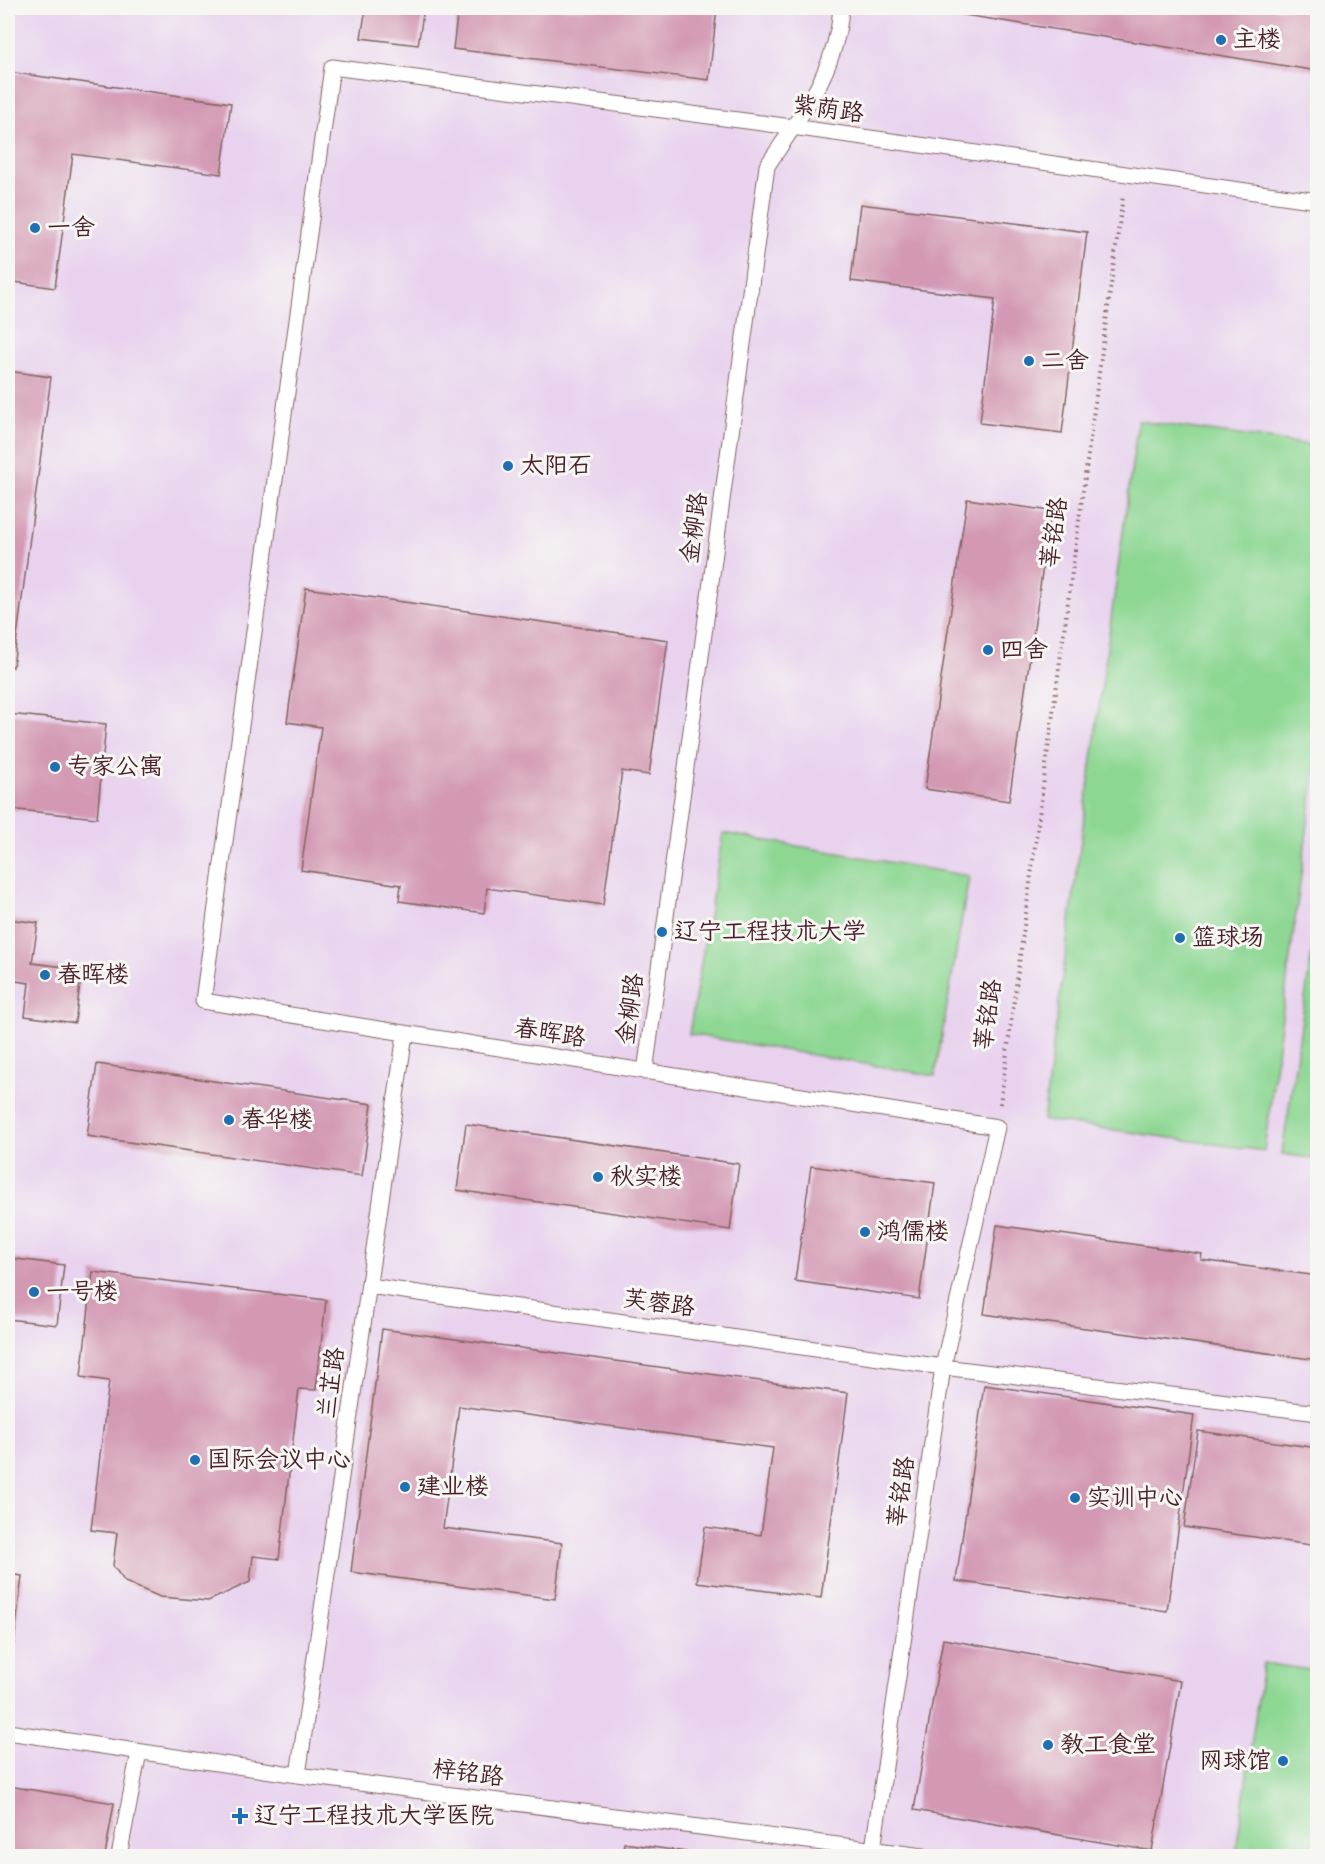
<svg xmlns="http://www.w3.org/2000/svg" width="1325" height="1864" viewBox="0 0 1325 1864" font-family="Mynerve,'LXGW WenKai TC',sans-serif">
<style>
.built{fill:#e8d2ee}
.green{fill:#8dd793;stroke:#6c7b5f;stroke-width:1.5}
.building{fill:#d399b3}
.lines{fill:none;stroke-linecap:round;stroke-linejoin:round}
.service-casing{stroke:#826360;stroke-width:17}
.path{stroke:#826360;stroke-width:4;stroke-dasharray:1.5 4.5;stroke-linecap:butt}
.service{stroke:#fff;stroke-width:15}
.poi-dot{fill:#1f6fb2;stroke:#f6f6f2;stroke-width:2}
.labels{text-anchor:middle;dominant-baseline:central;stroke-width:6;stroke-linejoin:round;paint-order:stroke}
.poi-label{font-size:24px;fill:#4a1f2b;stroke:#f6f6f2;text-anchor:start}
.street-label{font-size:24px;fill:#4a1f2b;stroke:#f6f6f2}
</style>
<rect width="100%" height="100%" fill="#f6f6f2"/>
<filter id="ink" filterUnits="userSpaceOnUse"><feTurbulence type="fractalNoise" baseFrequency=".0167" numOctaves="2"/><feDisplacementMap in="SourceGraphic" scale="12" xChannelSelector="R" yChannelSelector="G"/><feConvolveMatrix kernelMatrix="1 2 1 2 8 2 1 2 1" color-interpolation-filters="sRGB"/></filter>
<filter id="wash" filterUnits="userSpaceOnUse"><feTurbulence type="fractalNoise" baseFrequency=".008" numOctaves="4" result="noise"/><feDisplacementMap in="SourceGraphic" scale="24" xChannelSelector="R" yChannelSelector="G"/><feGaussianBlur stdDeviation="1.35" result="paint"/><feColorMatrix in="noise" values="0 0 0 0 0 0 0 0 0 0 0 0 0 0 0 0 0 1.4 0 .05"/><feComposite in="paint" operator="in"/></filter>
<g filter="url(#wash)">
<rect width="100%" height="100%" fill="#e9e2c1"/>
<!-- built -->
<path class="built" d="M 8,8 L 1317,8 L 1317,1856 L 8,1856 Z"/>
<!-- green -->
<path class="green" d="M 1138,421 L 1317,446 L 1317,756 L 1264,1151 L 1043,1120 Z
M 723,833 L 969,876 L 935,1076 L 689,1034 Z
M 1317,918 L 1318,1159 L 1317,1159 L 1282,1154 Z
M 1263,1663 L 1317,1671 L 1317,1856 L 1273,1856 L 1236,1851 Z"/>
<g id="blocks">
<!-- building -->
<path class="building" d="M 366,8 L 424,8 L 418,45 L 361,38 Z
M 458,8 L 717,8 L 709,80 L 453,49 Z
M 927,8 L 1318,8 L 1318,71 L 927,9 Z
M 8,72 L 231,103 L 221,174 L 73,154 L 55,288 L 8,281 Z
M 860,204 L 1087,232 L 1062,433 L 980,423 L 995,299 L 851,281 Z
M 8,371 L 51,377 L 13,667 L 8,666 Z
M 967,499 L 1051,511 L 1009,801 L 925,789 Z
M 306,588 L 668,640 L 649,775 L 622,771 L 603,905 L 487,888 L 484,913 L 399,901 L 401,885 L 301,870 L 321,727 L 287,722 Z
M 8,714 L 106,724 L 97,818 L 8,809 Z
M 8,919 L 38,923 L 32,963 L 82,969 L 75,1023 L 25,1016 L 29,983 L 8,980 Z
M 97,1064 L 372,1104 L 362,1176 L 87,1136 Z
M 466,1124 L 739,1164 L 730,1230 L 457,1190 Z
M 811,1166 L 935,1183 L 919,1299 L 795,1281 Z
M 997,1225 L 1202,1254 L 1201,1260 L 1318,1276 L 1318,1360 L 984,1314 Z
M 8,1258 L 64,1265 L 57,1325 L 8,1319 Z
M 93,1272 L 326,1300 L 316,1390 L 299,1389 L 279,1559 L 253,1556 L 250,1582 L 208,1601 L 160,1597 L 125,1582 L 113,1566 L 117,1533 L 91,1530 L 109,1381 L 81,1377 Z
M 382,1329 L 848,1393 L 821,1598 L 697,1582 L 705,1527 L 761,1535 L 773,1448 L 459,1406 L 443,1528 L 562,1543 L 555,1599 L 351,1572 Z
M 984,1385 L 1194,1415 L 1167,1611 L 956,1581 Z
M 1198,1431 L 1318,1448 L 1318,1546 L 1184,1527 Z
M 8,1574 L 22,1576 L 14,1643 L 8,1642 Z
M 943,1639 L 1181,1681 L 1152,1851 L 914,1810 Z
M 8,1786 L 114,1803 L 105,1856 L 8,1856 Z
M 624,1843 L 707,1855 L 707,1856 L 622,1856 Z"/>
</g>
</g>
<g filter="url(#ink)">
<use href="#blocks" fill-opacity="0" stroke="#826360" stroke-width="1.5"/>
<g class="lines">
<!-- service casing -->
<g class="service-casing">
<path id="service" d="M 645,1072 L 767,166 C 801,115 837,71 841,8
M 369,1286 L 943,1367 L 1318,1413
M 8,1732 L 298,1775 L 923,1856
M 298,1775 L 405,1034
M 119,1856 L 139,1752
M 872,1856 L 943,1367 L 997,1127 L 203,1001 L 332,67 L 792,127 L 1318,201"/>
</g>
<!-- path -->
<path class="path" d="M 1000,1104 L 1123,196"/>
<!-- service -->
<use href="#service" class="service"/>
</g>
</g>
<!-- markers -->
<g class="poi-dot">
<circle cx="1221" cy="40" r="6"/>
<circle cx="35" cy="228" r="6"/>
<circle cx="1029" cy="361" r="6"/>
<circle cx="508" cy="466" r="6"/>
<circle cx="988" cy="650" r="6"/>
<circle cx="55" cy="767" r="6"/>
<circle cx="662" cy="932" r="6"/>
<circle cx="1180" cy="938" r="6"/>
<circle cx="45" cy="975" r="6"/>
<circle cx="229" cy="1120" r="6"/>
<circle cx="598" cy="1177" r="6"/>
<circle cx="865" cy="1232" r="6"/>
<circle cx="34" cy="1292" r="6"/>
<circle cx="195" cy="1460" r="6"/>
<circle cx="405" cy="1487" r="6"/>
<circle cx="1075" cy="1498" r="6"/>
<circle cx="1048" cy="1745" r="6"/>
<circle cx="1283" cy="1761" r="6"/>
<path d="M237 1807h6v6h6v6h-6v6h-6v-6h-6v-6h6z"/>
</g>
<g class="labels">
<!-- poi labels -->
<g class="poi-label">
<text x="1233" y="40">主楼</text>
<text x="47" y="228">一舍</text>
<text x="1041" y="361">二舍</text>
<text x="520" y="466">太阳石</text>
<text x="1000" y="650">四舍</text>
<text x="67" y="767">专家公寓</text>
<text x="674" y="932">辽宁工程技术大学</text>
<text x="1192" y="938">篮球场</text>
<text x="57" y="975">春晖楼</text>
<text x="241" y="1120">春华楼</text>
<text x="610" y="1177">秋实楼</text>
<text x="877" y="1232">鸿儒楼</text>
<text x="46" y="1292">一号楼</text>
<text x="207" y="1460">国际会议中心</text>
<text x="417" y="1487">建业楼</text>
<text x="1087" y="1498">实训中心</text>
<text x="1060" y="1745">教工食堂</text>
<text x="1271" y="1761" text-anchor="end">网球馆</text>
<text x="254" y="1816">辽宁工程技术大学医院</text>
</g>
<!-- street labels -->
<g class="street-label">
<text transform="translate(828 110) rotate(8)">紫荫路</text>
<text transform="translate(695 528) rotate(-82)">金柳路</text>
<text transform="translate(1055 533) rotate(-82)">莘铭路</text>
<text transform="translate(631 1009) rotate(-82)">金柳路</text>
<text transform="translate(989 1015) rotate(-82)">莘铭路</text>
<text transform="translate(550 1034) rotate(9)">春晖路</text>
<text transform="translate(659 1304) rotate(8)">芙蓉路</text>
<text transform="translate(332 1383) rotate(-82)">兰芷路</text>
<text transform="translate(902 1492) rotate(-82)">莘铭路</text>
<text transform="translate(468 1774) rotate(7)">梓铭路</text>
</g>
</g>
<!-- margin -->
<rect width="1325" height="1864" fill="none" stroke="#f6f6f2" stroke-width="30"/>
</svg>
